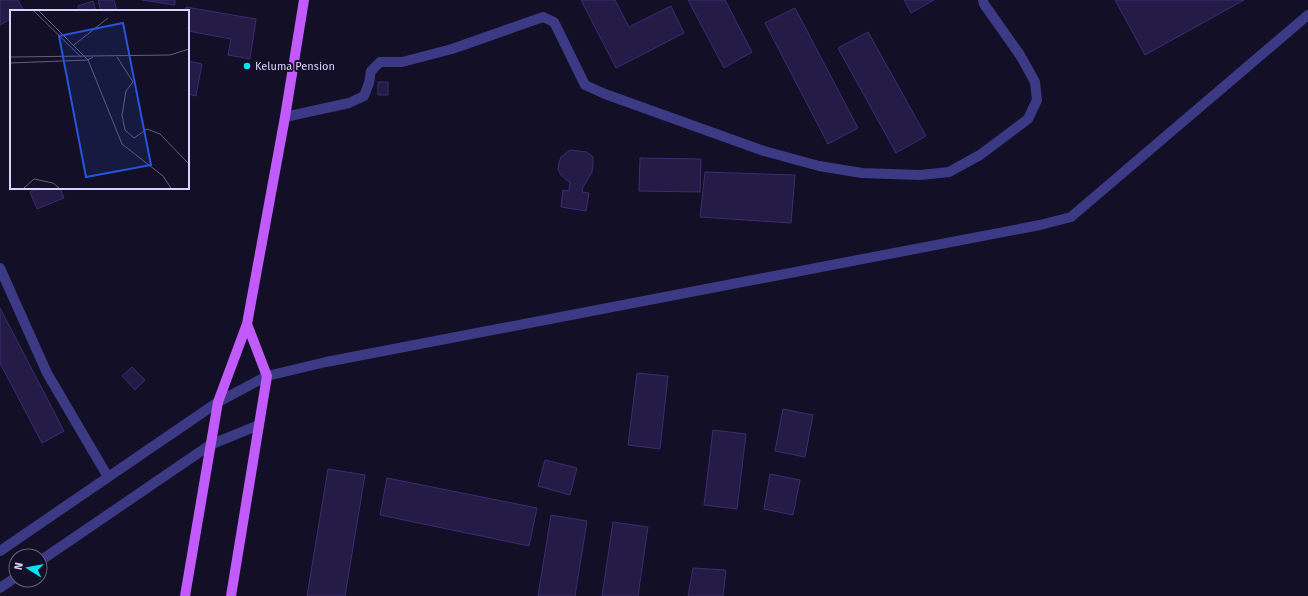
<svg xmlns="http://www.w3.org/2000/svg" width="1308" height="596" viewBox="0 0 1308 596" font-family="'Fira Sans',sans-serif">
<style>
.building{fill:#241b47;stroke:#3b2d73}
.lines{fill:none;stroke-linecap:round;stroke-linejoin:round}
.minor{stroke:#3d3a85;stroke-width:10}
.major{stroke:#c25bff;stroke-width:10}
.poi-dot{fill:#00e5ff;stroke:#130f26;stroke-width:1.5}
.labels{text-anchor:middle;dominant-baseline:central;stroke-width:4;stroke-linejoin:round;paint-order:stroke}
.poi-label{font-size:11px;fill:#d9d4ff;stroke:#130f26;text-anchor:start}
.inset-road{fill:none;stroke:#625e7d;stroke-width:1}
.view{fill:#2655da;fill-opacity:0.15;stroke:#2655da;stroke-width:2}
.inset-edge{fill:none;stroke:#d9d4ff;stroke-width:2}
</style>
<rect width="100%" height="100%" fill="#130f26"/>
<!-- building -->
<path class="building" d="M 0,0 L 18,0 L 24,11 L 11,11 L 11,19 L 0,25 Z
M 98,0 L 114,0 L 117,11 L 101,11 Z
M 142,0 L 175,0 L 175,5 Z
M 581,0 L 615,0 L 629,27 L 671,6 L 684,33 L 616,68 Z
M 688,0 L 725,0 L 752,52 L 724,68 Z
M 904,0 L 934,0 L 911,13 Z
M 1115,0 L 1244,0 L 1145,55 Z
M 93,1 L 96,11 L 79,11 L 78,6 Z
M 186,7 L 256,19 L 250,59 L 228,55 L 231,39 L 188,31 L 188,11 L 185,11 Z
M 795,8 L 858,128 L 828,144 L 765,23 Z
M 868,32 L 926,136 L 896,153 L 838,48 Z
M 188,61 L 202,64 L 196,96 L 188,94 Z
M 378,82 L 388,82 L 388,95 L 378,95 Z
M 570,150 L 587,152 L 593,157 L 593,165 L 592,172 L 583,187 L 582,192 L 589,193 L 586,211 L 561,207 L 563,190 L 569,191 L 570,183 L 561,175 L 558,170 L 559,163 L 561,157 Z
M 640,158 L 701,159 L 700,192 L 639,191 Z
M 705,172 L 795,175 L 791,223 L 700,217 Z
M 38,188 L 60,188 L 64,198 L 37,209 L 30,192 Z
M 0,308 L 64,431 L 42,443 L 0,363 Z
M 132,367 L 145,380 L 135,390 L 122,376 Z
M 637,373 L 668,376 L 660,449 L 628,445 Z
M 783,409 L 813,415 L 805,457 L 775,451 Z
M 713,430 L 746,434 L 737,509 L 704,505 Z
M 545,460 L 577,468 L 570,495 L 538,486 Z
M 328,469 L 365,475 L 345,596 L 307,596 Z
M 770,474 L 800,480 L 793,515 L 764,509 Z
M 387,478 L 537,508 L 529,546 L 380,515 Z
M 551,515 L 587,521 L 575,596 L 538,596 Z
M 613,522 L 648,527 L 638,596 L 602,596 Z
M 693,568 L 726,570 L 723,596 L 688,596 Z"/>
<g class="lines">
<!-- minor -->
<path class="minor" d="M 285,117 L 349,103 L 364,96 L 369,83 L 371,71 L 380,62 L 402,62 L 452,49 L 543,17 L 554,22 L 585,85 L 605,94 L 764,151 L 819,166 L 862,173 L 920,175 L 949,172 L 980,155 L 1028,119 L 1037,100 L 1035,82 L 1020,55 L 984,4 L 983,0
M 0,268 L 47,373 L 108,477
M 0,551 L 218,402 L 267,376 L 326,362 L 1040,225 L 1071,217 L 1308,15
M 40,561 L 210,445 L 259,425
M 0,588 L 16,577"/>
<!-- major -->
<path class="major" d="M 185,596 L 218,402 L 247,324 L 285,117 L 304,0
M 231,596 L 267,376 L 247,324"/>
</g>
<!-- markers -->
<circle class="poi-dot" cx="247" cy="66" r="4"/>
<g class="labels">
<!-- poi labels -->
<g class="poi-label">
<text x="255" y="66">Keluma Pension</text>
</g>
</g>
<!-- overview -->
<g transform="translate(10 10)">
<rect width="179" height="179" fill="#130f26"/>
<path class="inset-road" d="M 24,1 L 71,47M 29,1 L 78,50 L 112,134 L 153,166 L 161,178M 64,35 L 98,8M 0,47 L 160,45 L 179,39M 107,47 L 123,72 L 116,81 L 112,105 L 115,120 L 124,128 L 137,119 L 150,124 L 179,154M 0,53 L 78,50 L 83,47M 14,178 L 24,169 L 43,173 L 49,178"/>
<path class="view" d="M 113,13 L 141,155 L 76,167 L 49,26 Z"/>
<rect width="179" height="179" class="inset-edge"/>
</g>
<!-- north arrow -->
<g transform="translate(28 568) rotate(281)"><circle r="19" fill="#130f26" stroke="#625e7d"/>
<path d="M0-3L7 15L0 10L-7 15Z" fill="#00e5ff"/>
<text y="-6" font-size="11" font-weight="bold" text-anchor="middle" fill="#d9d4ff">N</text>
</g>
</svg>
